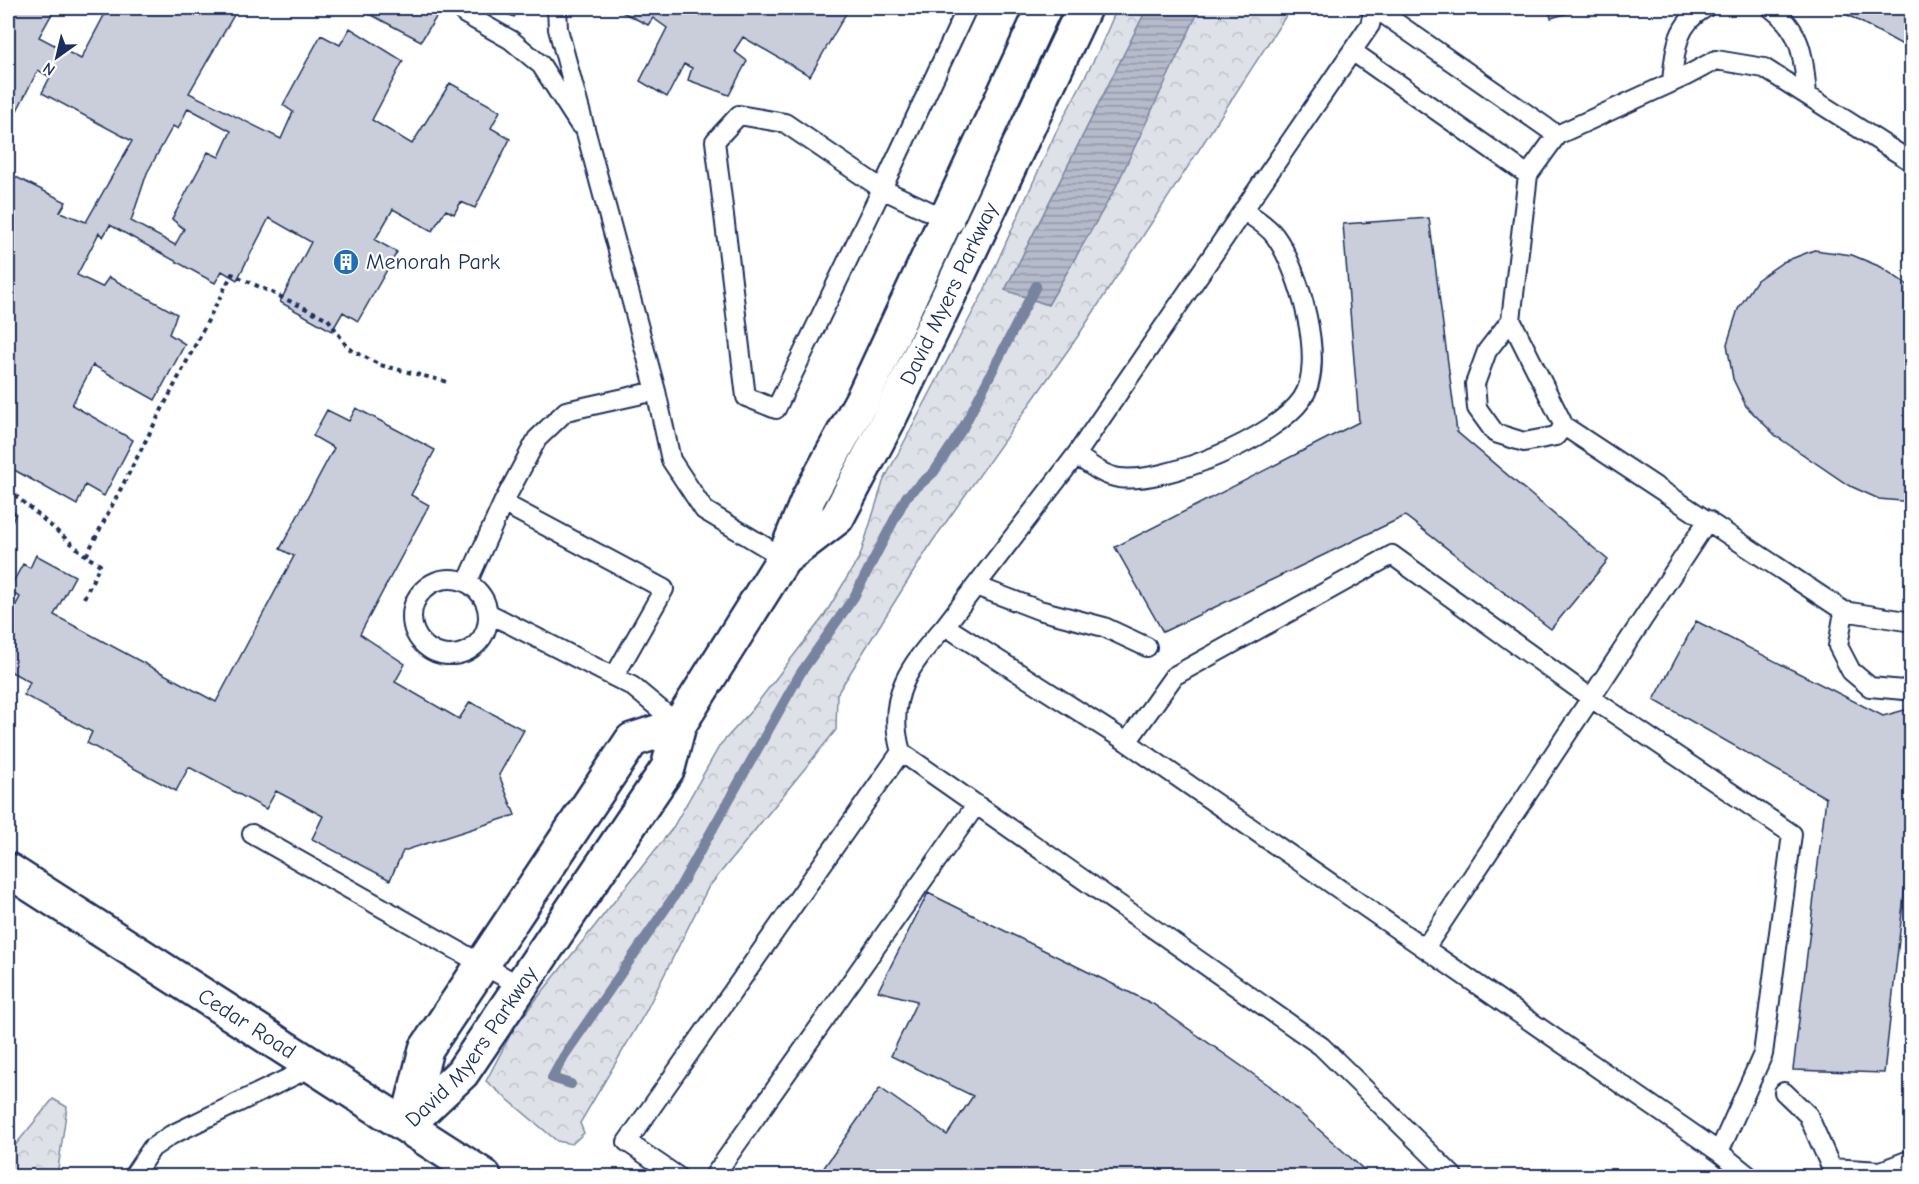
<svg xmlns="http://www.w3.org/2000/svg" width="1919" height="1184" viewBox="0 0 1919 1184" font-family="'Comic Neue',sans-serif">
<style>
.forest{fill:url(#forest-crowns);stroke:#7c88a2;stroke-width:1.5}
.water{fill:url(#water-rules);stroke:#77839f;stroke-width:1.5}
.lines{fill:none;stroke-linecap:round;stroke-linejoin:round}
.stream{stroke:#77839f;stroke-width:10}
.building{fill:#caceda;stroke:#1b2f5e;stroke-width:1.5;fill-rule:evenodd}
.lane-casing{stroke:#1b2f5e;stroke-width:22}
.street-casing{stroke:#1b2f5e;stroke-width:38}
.primary-casing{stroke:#1b2f5e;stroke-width:38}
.path{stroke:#1b2f5e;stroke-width:4;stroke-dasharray:4.5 4.5;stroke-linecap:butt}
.lane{stroke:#fff;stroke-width:18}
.street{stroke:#fff;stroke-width:33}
.primary{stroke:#fff;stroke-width:33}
.labels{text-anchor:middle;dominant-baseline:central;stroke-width:4.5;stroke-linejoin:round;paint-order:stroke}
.poi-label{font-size:22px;fill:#1b2f5e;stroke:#fff;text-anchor:start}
.street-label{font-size:22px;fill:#1b2f5e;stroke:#fff}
</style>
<defs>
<pattern id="forest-crowns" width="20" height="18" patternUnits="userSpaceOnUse" patternTransform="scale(1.5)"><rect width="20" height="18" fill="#dee1e7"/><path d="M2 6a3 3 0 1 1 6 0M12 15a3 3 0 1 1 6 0" fill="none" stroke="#bec1c9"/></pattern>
<pattern id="water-rules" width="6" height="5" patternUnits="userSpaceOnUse" patternTransform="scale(1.5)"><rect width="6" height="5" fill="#b5bbca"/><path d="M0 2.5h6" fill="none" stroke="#9298a7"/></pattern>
</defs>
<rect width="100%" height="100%" fill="#fff"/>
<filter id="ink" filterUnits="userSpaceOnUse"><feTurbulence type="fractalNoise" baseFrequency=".0167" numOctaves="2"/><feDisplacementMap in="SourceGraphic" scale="12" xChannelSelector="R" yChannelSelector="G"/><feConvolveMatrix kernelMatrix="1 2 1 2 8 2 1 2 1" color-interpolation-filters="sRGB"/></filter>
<g filter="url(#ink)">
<!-- forest -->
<path class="forest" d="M 1117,8 L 1291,8 L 1078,336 L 932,542 L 837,694 L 836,730 L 708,888 L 645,1013 L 580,1123 L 584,1133 L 572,1144 L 557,1141 L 486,1081 L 515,1026 L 672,829 L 720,745 L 751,711 L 824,616 L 860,556 L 883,482 L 984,291 L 1055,134 L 1099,50 Z
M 53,1099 L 67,1107 L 57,1176 L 8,1176 L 8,1154 Z"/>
<!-- water -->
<path class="water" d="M 1147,8 L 1200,8 L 1114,191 L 1048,305 L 1005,290 Z"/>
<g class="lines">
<!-- stream -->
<path class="stream" d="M 571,1084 L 552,1078 L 564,1056 L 677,892 L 800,674 L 854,597 L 906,497 L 934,472 L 963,428 L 1036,286"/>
</g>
<!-- building -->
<path class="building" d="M 8,8 L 55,8 L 39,37 L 81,59 L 108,8 L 238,8 L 189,93 L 281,139 L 293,112 L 283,105 L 321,35 L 340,45 L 350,28 L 403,61 L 372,120 L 412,144 L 450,83 L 500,111 L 491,128 L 510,139 L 475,208 L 461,202 L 454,214 L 446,210 L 432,231 L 393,209 L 375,240 L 397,252 L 358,321 L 343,312 L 332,331 L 280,302 L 311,242 L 269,218 L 237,280 L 222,271 L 215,283 L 110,225 L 103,237 L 99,233 L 77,275 L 102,287 L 109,277 L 177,314 L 169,334 L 185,344 L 155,400 L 93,365 L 72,405 L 133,440 L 104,496 L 85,485 L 77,505 L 9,467 L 11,457 L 8,455 L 8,173 L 66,202 L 60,212 L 86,222 L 132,141 L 42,93 L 50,77 L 38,70 L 8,128 ZM 188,108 L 231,131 L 219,157 L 208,152 L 172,219 L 184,229 L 175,245 L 131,221 L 147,173 L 173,126 L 178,129 Z
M 358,8 L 442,8 L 421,41 Z
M 496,8 L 520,8 L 514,17 Z
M 614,8 L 849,8 L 810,76 L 743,37 L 734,51 L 747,61 L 729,95 L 688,80 L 692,68 L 684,64 L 667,97 L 640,81 L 667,28 L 653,18 L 648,25 Z
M 1548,8 L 1586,8 L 1551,18 Z
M 1835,8 L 1912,8 L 1912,50 Z
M 1429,218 L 1457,432 L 1608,560 L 1551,629 L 1405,516 L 1163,632 L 1115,547 L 1359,422 L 1343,224 Z
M 1814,250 L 1852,255 L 1881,267 L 1912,288 L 1912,502 L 1879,499 L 1848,485 L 1776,436 L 1746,406 L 1733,379 L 1727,344 L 1738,309 L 1757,280 L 1783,262 Z
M 356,408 L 435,450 L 411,495 L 429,505 L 360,634 L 405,664 L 395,682 L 459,719 L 470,702 L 524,730 L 499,775 L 515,815 L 403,851 L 390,880 L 312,839 L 323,816 L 276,791 L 266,809 L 189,767 L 176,791 L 87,743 L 92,732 L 24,695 L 30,682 L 8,670 L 8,620 L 20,597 L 8,591 L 23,564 L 30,568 L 36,555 L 75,576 L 54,615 L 216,702 L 294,556 L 280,549 L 334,448 L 313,436 L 327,410 L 349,421 Z
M 8,508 L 16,513 L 8,530 Z
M 1696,621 L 1883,716 L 1912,708 L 1912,824 L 1884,1073 L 1793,1070 L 1826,798 L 1654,700 Z
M 928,893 L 1153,1004 L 1270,1086 L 1371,1176 L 818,1176 L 880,1088 L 947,1135 L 973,1096 L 891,1056 L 917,1001 L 878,991 Z"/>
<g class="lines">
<!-- lane casing -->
<g class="lane-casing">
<path id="lane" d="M 468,8 L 465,14 L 511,40 L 541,65 L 579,124
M 1375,8 L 1557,135
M 1771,8 C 1803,32 1803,57 1807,94
M 1352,51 L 1528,175
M 1672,82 C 1675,52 1675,25 1705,8
M 739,115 L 785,123 L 882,189 L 776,409 L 746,397 L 715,141 Z
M 1912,162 L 1764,68 L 1716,60 L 1686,76 L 1557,135 L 1528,175 L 1511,320 L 1564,426 L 1844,611 L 1912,622
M 954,223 L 882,189 L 967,8
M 1511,320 L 1487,351 L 1475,384 L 1477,408 L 1495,433 L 1524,442 L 1556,436 L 1564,426
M 656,391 L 671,460 L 704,510 L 784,558
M 1076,455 C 1089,464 1103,476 1119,478 C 1165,484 1275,438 1302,399 C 1327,363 1299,269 1275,236 C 1267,225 1254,218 1243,210
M 503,503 L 664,589 L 614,677
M412 617a38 38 0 1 1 76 0a38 38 0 1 1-76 0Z
M 467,583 L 503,503 L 537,439 L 566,411 L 656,391 L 558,29 L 557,8
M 976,586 L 1039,610 L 1104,627 L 1147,647
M 1844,611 L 1838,646 L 1851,671 L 1870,687 L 1904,690 L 1912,685
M 488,613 L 632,686 L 679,725
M 1127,742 L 945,626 L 1076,455 L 1370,25 L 1374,8
M 901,752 C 885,697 910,665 945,626
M 252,834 L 522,987
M 1425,948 L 1591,698 L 1392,555 L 1174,676 L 1127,742 L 1719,1152 L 1763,1054 L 1792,834 L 1591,698 L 1708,520
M 1784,1092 L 1808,1115 L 1835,1176
M 1719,1152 L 1749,1176
M 1831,1168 L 1881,1171 L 1912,1159
M 133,1176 L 152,1148 L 171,1135 L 314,1066
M 677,1176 L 627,1142 L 901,752 L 1321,1046 L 1453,1176
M 714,1176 L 976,805"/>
</g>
<!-- street casing -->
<g class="street-casing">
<g id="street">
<path id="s1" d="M 786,557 L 837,518 L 888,421 L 948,297 L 1084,8"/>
<path id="s2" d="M 407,1125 L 462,1073 L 668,768 L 679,725 L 784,558 L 809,497 L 863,398 L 1044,8"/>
<path d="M 407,1125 L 426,1049 L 632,740 L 679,725"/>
</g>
</g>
<!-- primary casing -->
<g class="primary-casing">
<g id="primary">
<path id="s3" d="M 8,870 L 484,1176"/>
</g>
</g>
<!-- path -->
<path class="path" d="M 8,489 L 86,556
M 84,598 L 100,565 L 86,556 L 232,274 L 328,319 L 348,348 L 380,365 L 448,382"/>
<!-- lane -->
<use href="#lane" class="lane"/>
<!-- street -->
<use href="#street" class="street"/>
<!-- primary -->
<use href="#primary" class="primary"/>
</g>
</g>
<!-- icons -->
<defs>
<g id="building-disc" transform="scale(1.35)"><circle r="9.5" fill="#1f6fb2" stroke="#fff"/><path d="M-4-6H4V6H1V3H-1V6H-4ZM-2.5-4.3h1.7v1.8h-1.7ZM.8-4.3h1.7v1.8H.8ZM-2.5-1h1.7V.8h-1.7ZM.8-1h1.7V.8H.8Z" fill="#fff"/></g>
</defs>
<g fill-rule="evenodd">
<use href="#building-disc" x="346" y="262"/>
</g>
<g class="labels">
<!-- poi labels -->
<g class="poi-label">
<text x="366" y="262">Menorah Park</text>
</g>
<!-- street labels -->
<g class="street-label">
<text stroke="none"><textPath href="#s1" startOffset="315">David Myers Parkway</textPath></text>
<text stroke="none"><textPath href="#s3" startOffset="284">Cedar Road</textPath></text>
<text stroke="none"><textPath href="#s2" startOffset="102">David Myers Parkway</textPath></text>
</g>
</g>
<!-- margin -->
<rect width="1919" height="1184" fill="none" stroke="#fff" stroke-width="30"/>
<rect x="15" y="15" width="1889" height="1154" fill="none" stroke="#1b2f5e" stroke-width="2" filter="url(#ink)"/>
<!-- north arrow -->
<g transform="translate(57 57) rotate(214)" stroke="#ffffff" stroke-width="4.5" paint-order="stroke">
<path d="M0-4.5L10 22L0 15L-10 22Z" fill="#1b2f5e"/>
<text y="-9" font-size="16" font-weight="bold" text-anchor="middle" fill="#1b2f5e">N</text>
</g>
</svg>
